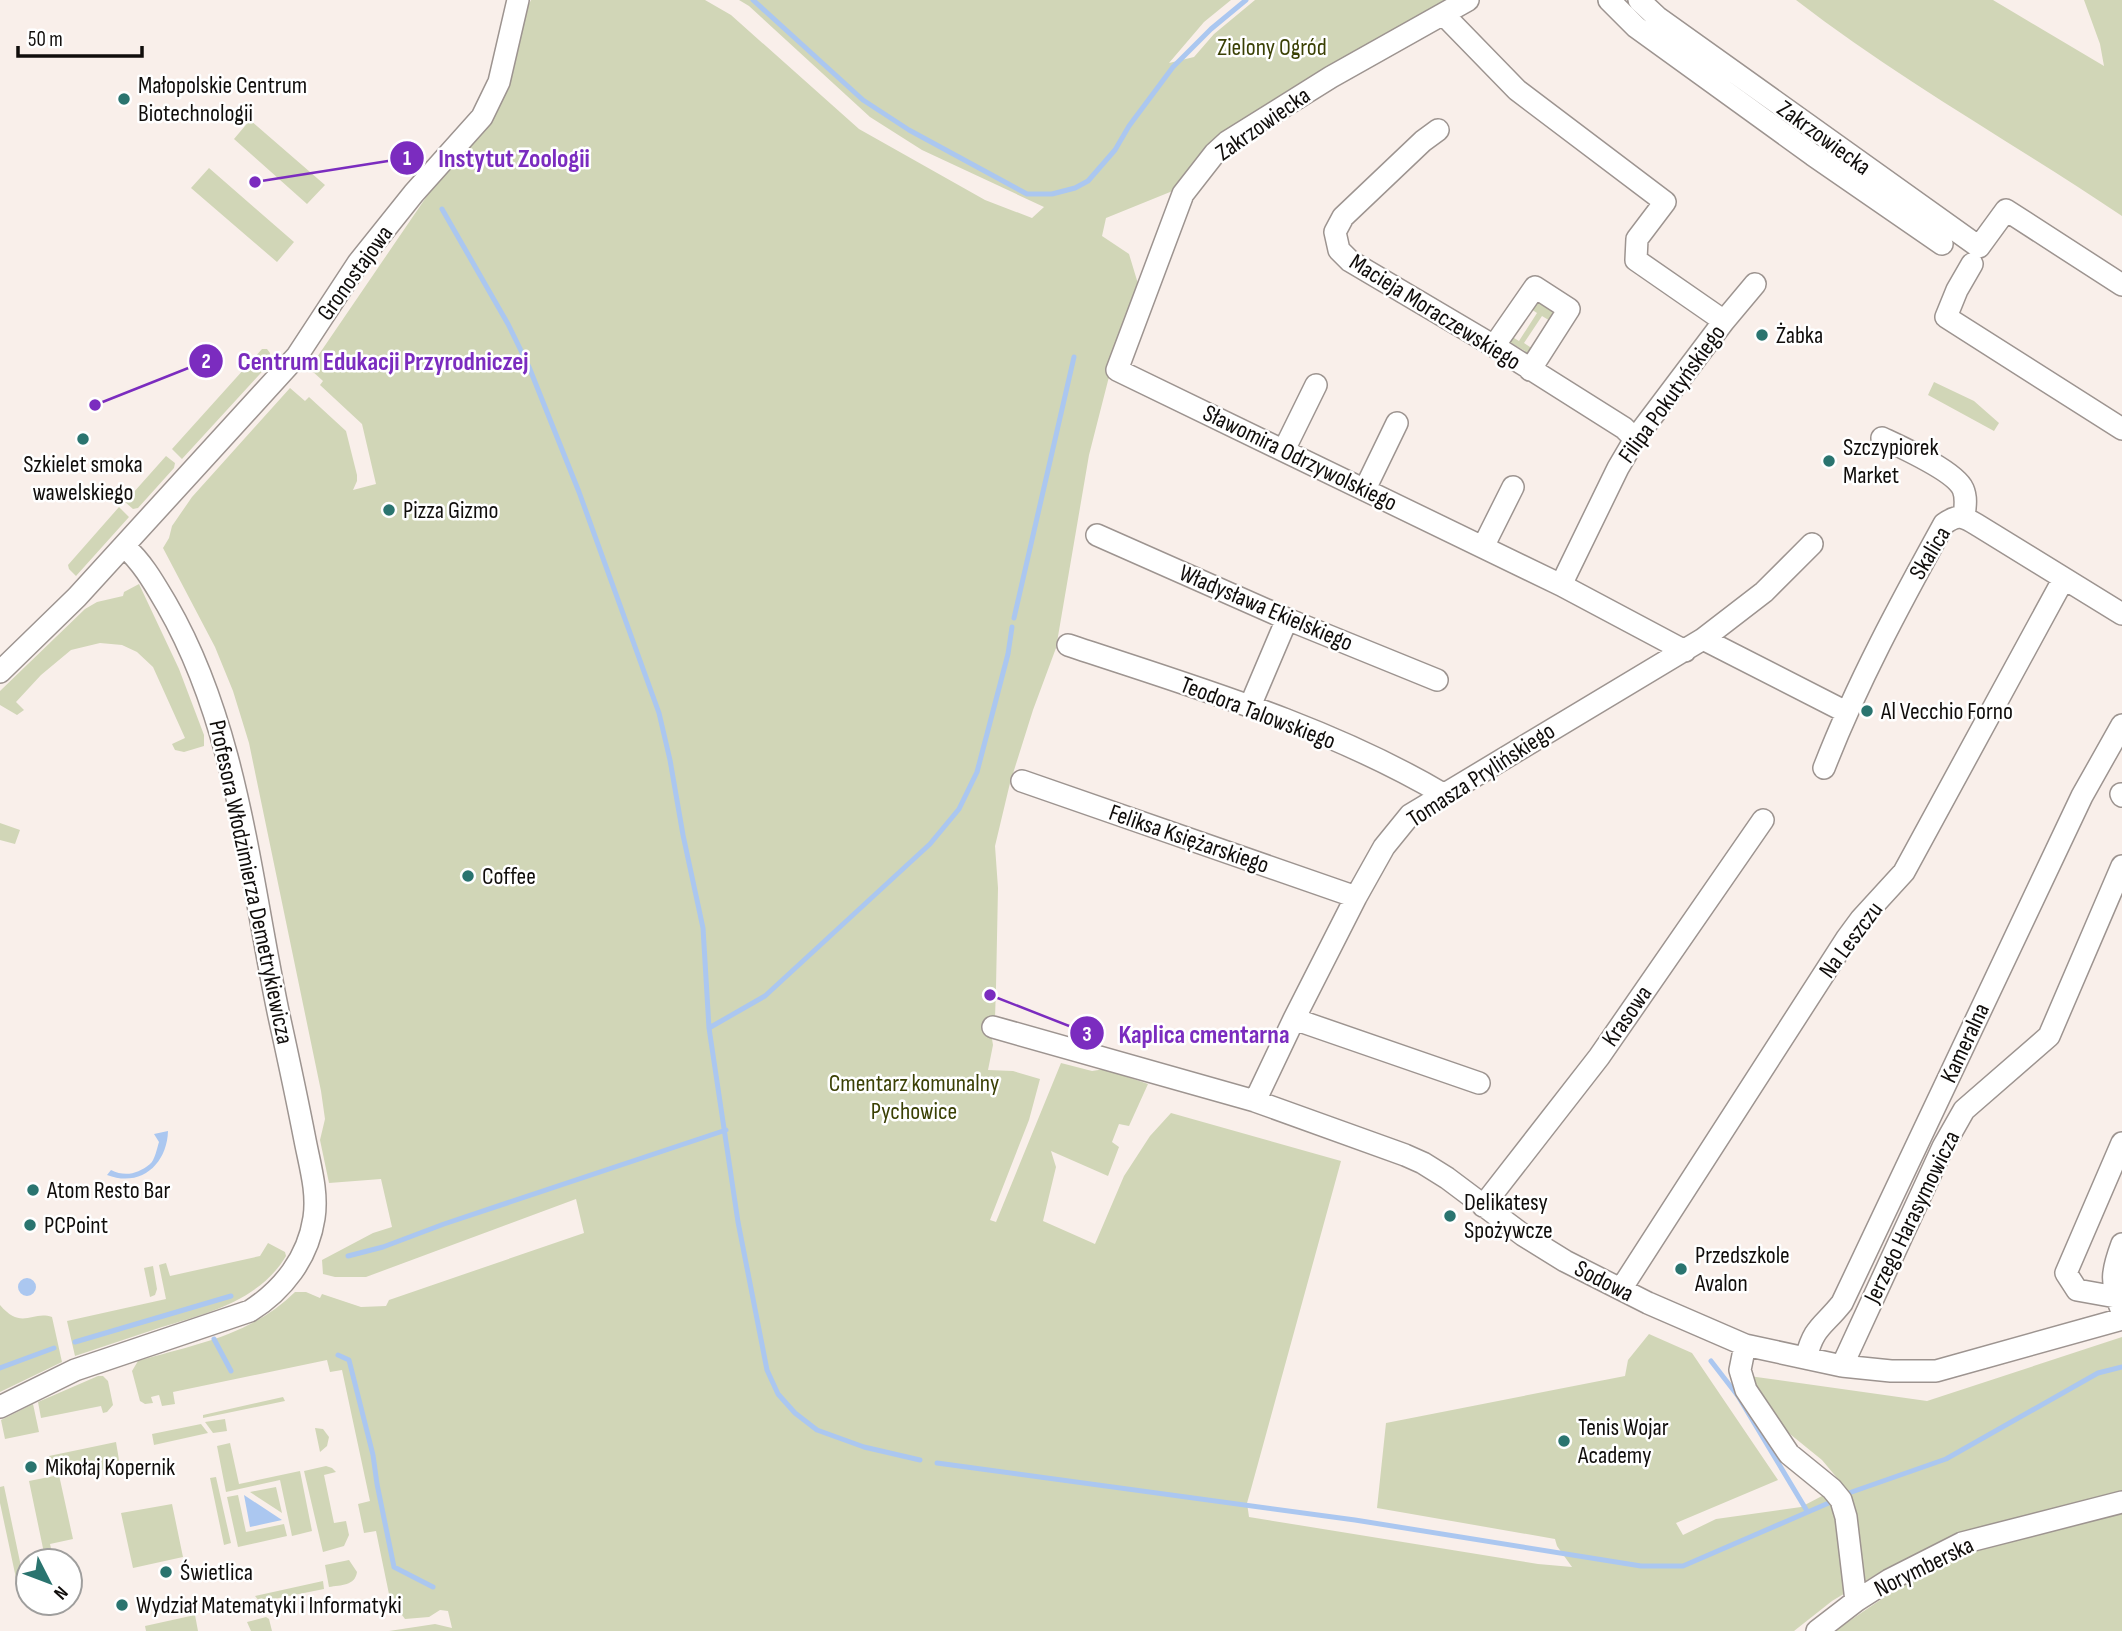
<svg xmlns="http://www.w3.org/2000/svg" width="2122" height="1631" viewBox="0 0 2122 1631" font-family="'Sofia Sans Condensed',sans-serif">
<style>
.green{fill:#d1d6b7}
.water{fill:#abc7f0}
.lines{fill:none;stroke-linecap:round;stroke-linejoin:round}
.stream{stroke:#abc7f0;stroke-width:5}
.minor-casing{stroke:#9d9490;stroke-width:24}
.minor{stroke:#fff;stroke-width:21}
.poi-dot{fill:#2a746f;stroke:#fff;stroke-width:2.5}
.labels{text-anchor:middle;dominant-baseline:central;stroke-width:5;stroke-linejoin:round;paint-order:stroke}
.park-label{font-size:24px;fill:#3a4004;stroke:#fff}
.poi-label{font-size:24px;fill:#100d0b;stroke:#fff;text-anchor:start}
.street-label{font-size:24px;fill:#100d0b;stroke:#fff}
.leader{fill:none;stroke:#7b2cbf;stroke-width:2.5}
.callout-dot{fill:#7b2cbf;stroke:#fff;stroke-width:2.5}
.mark-label{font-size:21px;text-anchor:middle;font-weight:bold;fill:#fff}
.callout-label{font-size:26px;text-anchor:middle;font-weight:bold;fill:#7b2cbf;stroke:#fff;stroke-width:5;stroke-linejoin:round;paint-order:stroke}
</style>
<rect width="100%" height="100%" fill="#f9efea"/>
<!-- green -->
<path class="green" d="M 531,0 L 705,0 L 731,15 L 859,129 L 985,200 L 1032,218 L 1044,207 L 922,150 L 870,117 L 749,6 L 739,0 L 1231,0 L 1204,22 L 1169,63 L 1194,57 L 1214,34 L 1255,0 L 1447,0 L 1235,125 L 1198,159 L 1180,188 L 1106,218 L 1102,236 L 1129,254 L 1139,287 L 1112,365 L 1089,455 L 1056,648 L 1033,710 L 1010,783 L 995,846 L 998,888 L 996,987 L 995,1018 L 991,1033 L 993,1045 L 988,1070 L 1013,1071 L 1040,1079 L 1029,1120 L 990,1220 L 996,1222 L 1061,1063 L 1092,1071 L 1105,1069 L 1148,1084 L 1129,1126 L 1119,1124 L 1112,1142 L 1119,1147 L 1108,1176 L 1051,1151 L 1056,1167 L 1043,1221 L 1095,1244 L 1124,1176 L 1150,1136 L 1171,1113 L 1341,1161 L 1251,1489 L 1247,1503 L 1249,1517 L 1538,1564 L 1572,1567 L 1557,1546 L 1555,1539 L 1377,1508 L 1386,1423 L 1625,1376 L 1628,1360 L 1649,1334 L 1692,1353 L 1778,1480 L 1676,1523 L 1683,1535 L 1716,1519 L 1801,1507 L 1843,1485 L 1822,1460 L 1785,1430 L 1749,1376 L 1927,1401 L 2122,1337 L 2122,1491 L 1974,1529 L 1887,1568 L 1832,1601 L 1794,1631 L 389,1631 L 435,1624 L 452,1628 L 448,1611 L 440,1610 L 429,1617 L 405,1619 L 399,1611 L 387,1613 L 381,1609 L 379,1602 L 390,1599 L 376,1531 L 364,1533 L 358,1504 L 370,1501 L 342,1370 L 330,1372 L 327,1360 L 173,1392 L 175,1404 L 162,1406 L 159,1395 L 151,1397 L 153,1403 L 145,1404 L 140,1401 L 132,1371 L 138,1361 C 196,1344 250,1336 295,1292 L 306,1292 L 320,1298 L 322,1294 L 361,1307 L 386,1306 L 389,1300 L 584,1233 L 576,1199 L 366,1277 L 335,1277 L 323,1274 L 322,1260 L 373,1233 L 392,1227 L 381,1179 L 329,1183 L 320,1140 L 325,1119 L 321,1091 L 249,743 L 233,691 L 215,647 L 163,548 L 169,538 L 172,526 L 192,497 L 290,388 L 305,401 L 309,397 L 346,431 L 357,475 L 357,481 L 353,490 L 376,484 L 362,424 L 320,385 L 323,381 L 311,370 L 311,366 L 429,193 L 489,122 L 521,20 Z
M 1796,0 L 1993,0 L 2104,66 L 2100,44 L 2084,0 L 2122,0 L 2122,216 C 2014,143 1899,80 1796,0 Z
M 250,120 L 325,185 L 307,204 L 234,139 Z
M 209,168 L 294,242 L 277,262 L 191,188 Z
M 1538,297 L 1556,310 L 1552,322 L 1542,316 L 1524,343 L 1533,349 L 1525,358 L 1525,351 L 1511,343 L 1509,349 L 1505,340 L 1509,335 L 1519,341 L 1537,313 L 1531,309 Z
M 262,349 L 267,349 L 270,353 L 269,364 L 182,459 L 172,449 Z
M 1934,382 L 1974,401 L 1999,423 L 1994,431 L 1928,395 Z
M 166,456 L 175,463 L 174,468 L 138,508 L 133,509 L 125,502 Z
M 119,507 L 129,517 L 76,576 L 69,569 L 68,565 Z
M 139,584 L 179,669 L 204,735 L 204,746 L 184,752 L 175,750 L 172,744 L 185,738 L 153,667 L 137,652 L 122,645 L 100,643 L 71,650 L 41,675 L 16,702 L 24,710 L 17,715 L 0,705 L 0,691 L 85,609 L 97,602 L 123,596 L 124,592 Z
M 0,823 L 20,830 L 15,844 L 0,840 Z
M 268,1243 L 285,1252 L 286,1256 C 260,1300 208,1313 162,1327 C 133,1337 104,1346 75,1356 L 67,1321 L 166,1299 L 159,1265 L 166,1263 L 170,1276 L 260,1256 Z
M 153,1266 L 157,1289 L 155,1295 L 150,1297 L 144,1268 Z
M 0,1305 C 22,1331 32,1310 52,1317 L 62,1362 L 0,1392 Z
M 98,1376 L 103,1376 L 108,1381 L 113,1405 L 107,1412 L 103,1413 L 101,1406 L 41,1418 L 38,1402 Z
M 283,1397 L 285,1401 L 203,1418 L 203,1415 Z
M 33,1404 L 39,1432 L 5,1439 L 1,1420 Z
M 225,1419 L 227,1431 L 213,1433 L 205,1422 Z
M 201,1424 L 208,1433 L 154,1445 L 152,1434 Z
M 315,1428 L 323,1429 L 329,1437 L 327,1446 L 320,1452 Z
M 116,1442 L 120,1466 L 92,1472 L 89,1461 L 52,1471 L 49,1456 Z
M 230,1443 L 239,1484 L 300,1471 L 312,1531 L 292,1536 L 280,1480 L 226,1492 L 217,1446 Z
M 326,1466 L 332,1468 L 336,1472 L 324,1475 L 334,1523 L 346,1521 L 349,1535 L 344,1546 L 323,1552 L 304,1471 Z
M 59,1475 L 73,1539 L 50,1544 L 54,1561 L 33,1561 L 32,1556 L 44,1553 L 29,1481 Z
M 216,1477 L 231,1543 L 224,1545 L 210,1478 Z
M 4,1486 L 27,1595 L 20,1597 L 0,1503 L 0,1487 Z
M 276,1487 L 282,1513 L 250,1492 Z
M 238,1495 L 246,1532 L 284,1524 L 287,1536 L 238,1547 L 227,1497 Z
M 172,1504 L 183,1557 L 133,1568 L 121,1513 Z
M 2122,1513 L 2122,1631 L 1835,1631 C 1863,1612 1891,1591 1921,1576 C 1983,1543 2054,1527 2122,1513 Z
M 349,1560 L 357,1572 C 355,1586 341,1585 329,1587 L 325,1565 Z
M 323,1581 L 324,1589 L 264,1601 L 259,1601 L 255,1596 Z
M 195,1615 L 198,1631 L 146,1631 L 145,1626 Z
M 266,1617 L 269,1619 L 272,1631 L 251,1631 L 247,1622 Z"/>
<!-- water -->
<path class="water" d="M 168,1131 C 167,1164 141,1188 107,1175 L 111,1170 C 125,1177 138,1174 150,1164 C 155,1160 157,1148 159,1142 L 154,1134 Z
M18 1287a9 9 0 1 1 18 0a9 9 0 1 1-18 0Z
M 244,1495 L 282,1520 L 250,1527 Z"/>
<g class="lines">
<!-- stream -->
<path class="stream" d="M 753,0 L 863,100 L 909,130 L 1027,194 L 1052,194 L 1075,188 L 1088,181 L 1115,150 L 1129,126 L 1173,67 L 1211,29 L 1246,0
M 442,209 L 508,324 L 529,367 L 579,492 L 659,713 L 670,760 L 683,835 L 703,928 L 709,1028 L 738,1222 L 767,1370 L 778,1394 L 795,1413 L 817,1430 L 864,1447 L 920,1460
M 1014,618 L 1074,357
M 709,1028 L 765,996 L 930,844 L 959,809 L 977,772 L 1008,654 L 1012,627
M 348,1256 L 383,1247 L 444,1224 L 726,1130
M 214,1339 L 231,1371
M 75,1342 L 231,1296
M 338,1355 L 349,1360 L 373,1455 L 377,1484 L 394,1567 L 433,1587
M 1711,1361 L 1738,1396 L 1807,1511
M 0,1368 L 54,1348
M 937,1463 L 1355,1520 L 1641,1566 L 1683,1566 L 1831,1502
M 1846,1494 L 1946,1459 L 2098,1373 L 2122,1367"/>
<!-- minor casing -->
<g class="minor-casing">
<path id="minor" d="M 1468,0 L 1331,77 L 1227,142 L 1215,153 L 1183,194 L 1117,370 L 1561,585 L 1685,651
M 1609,0 L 1636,27 L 1813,155 L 1942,244
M 1639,0 L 1657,17 L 1979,247 L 2006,210 L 2122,285
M 1443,14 L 1517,90 L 1665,202 L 1637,239 L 1636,260 L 1724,321
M 1438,130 L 1423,141 L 1343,217 L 1335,232 L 1339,250 L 1350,261 L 1494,346 L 1624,428 L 1635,439
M 1972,264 L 1957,290 L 1946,317 L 2122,429
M 1494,346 L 1535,287 L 1569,309 L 1530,370
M 1882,438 C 1901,447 1955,471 1963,489 C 1967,498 1965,508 1964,517
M 1284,450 L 1316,385
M 1365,489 L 1397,423
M 1097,535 L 1287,619 L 1437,680
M 1483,547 L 1513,487
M 1561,585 L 1618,468 L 1635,439 L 1724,321 L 1755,284
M 1703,639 L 1846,712
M 1068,645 C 1194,687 1328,726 1443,794
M 0,672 L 77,597 L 297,356 L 358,263 L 414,193 L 482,117 L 499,82 L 518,0
M 1250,706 L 1287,619
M 1824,768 C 1857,683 1900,604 1944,524 C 1959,513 1964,517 1979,526 L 2122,614
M 1022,781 L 1356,897
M 2121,794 L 2122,796
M 1294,1019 L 1479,1083
M 993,1027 L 1255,1101 L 1405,1155 L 1423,1163 L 1447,1178 L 1523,1235 L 1565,1261 L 1648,1303 L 1745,1345 L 1842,1366 L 1891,1371 L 1936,1371 L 2122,1319
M 1255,1101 L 1294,1019 L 1356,897 L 1384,847 L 1410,815 L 1703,639 L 1764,592 L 1812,544
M 1483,1206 L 1599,1057 L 1763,820
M 1621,1289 L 1847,938 L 1861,919 L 1904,872 L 2063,580
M 2116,1297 L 2077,1290 L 2066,1273 L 2122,1143
M 2121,1309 C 2110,1281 2112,1271 2122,1244
M 1745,1345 L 1740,1370 L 1746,1390 L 1789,1454 L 1832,1489 L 1841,1500 L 1846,1517 L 1856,1601
M 1806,1358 C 1814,1326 1823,1327 1842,1303 L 2082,796 L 2122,725
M 1842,1366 L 1943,1147 L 1964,1110 L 2049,1036 L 2122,866
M 0,1407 L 75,1370 L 250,1311 C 283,1290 308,1258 314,1218 C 318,1192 310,1166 305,1140 C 297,1099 288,1057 279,1016 C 250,879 238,728 167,605 C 154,583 143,563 124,546
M 1817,1631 L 1856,1601 L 1889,1580 L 1962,1543 L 2122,1502"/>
</g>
<!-- minor -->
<use href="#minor" class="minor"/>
</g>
<!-- markers -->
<g class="poi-dot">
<circle cx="124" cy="99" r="7"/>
<circle cx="1762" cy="335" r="7"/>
<circle cx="83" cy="439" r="7"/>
<circle cx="1829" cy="461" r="7"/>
<circle cx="389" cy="510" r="7"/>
<circle cx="1867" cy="711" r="7"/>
<circle cx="468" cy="876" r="7"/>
<circle cx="33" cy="1190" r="7"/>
<circle cx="1450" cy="1216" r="7"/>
<circle cx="30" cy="1225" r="7"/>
<circle cx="1681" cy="1269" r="7"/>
<circle cx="1564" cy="1441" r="7"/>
<circle cx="31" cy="1467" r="7"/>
<circle cx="166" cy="1572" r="7"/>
<circle cx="122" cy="1605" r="7"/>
</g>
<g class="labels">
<!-- park labels -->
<g class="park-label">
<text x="1272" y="47">Zielony Ogród</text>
<text x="914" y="1083">Cmentarz komunalny<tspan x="914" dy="28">Pychowice</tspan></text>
</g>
<!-- poi labels -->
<g class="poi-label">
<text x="138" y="85">Małopolskie Centrum<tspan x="138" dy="28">Biotechnologii</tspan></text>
<text x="1776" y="335">Żabka</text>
<text x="1843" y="447">Szczypiorek<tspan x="1843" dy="28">Market</tspan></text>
<text x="83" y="464" text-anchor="middle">Szkielet smoka<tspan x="83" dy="28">wawelskiego</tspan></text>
<text x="403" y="510">Pizza Gizmo</text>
<text x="1881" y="711">Al Vecchio Forno</text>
<text x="482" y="876">Coffee</text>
<text x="47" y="1190">Atom Resto Bar</text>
<text x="1464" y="1202">Delikatesy<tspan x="1464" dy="28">Spożywcze</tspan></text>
<text x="44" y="1225">PCPoint</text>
<text x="1695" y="1255">Przedszkole<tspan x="1695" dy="28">Avalon</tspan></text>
<text x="1578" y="1427">Tenis Wojar<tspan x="1578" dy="28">Academy</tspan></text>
<text x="45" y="1467">Mikołaj Kopernik</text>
<text x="180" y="1572">Świetlica</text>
<text x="136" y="1605">Wydział Matematyki i Informatyki</text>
</g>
<!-- street labels -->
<g class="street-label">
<text transform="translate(1263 124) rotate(-35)">Zakrzowiecka</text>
<text transform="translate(1824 138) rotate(36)">Zakrzowiecka</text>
<text transform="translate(355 273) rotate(-54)">Gronostajowa</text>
<text transform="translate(1435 312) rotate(32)">Macieja Moraczewskiego</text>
<text transform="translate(1672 394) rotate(-54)">Filipa Pokutyńskiego</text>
<text transform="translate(1300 458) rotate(26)">Sławomira Odrzywolskiego</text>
<text transform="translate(1930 553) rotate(-59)">Skalica</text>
<text transform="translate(1266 608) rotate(23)">Władysława Ekielskiego</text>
<text transform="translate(1258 713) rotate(21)">Teodora Talowskiego</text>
<text transform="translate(1481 775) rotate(-33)">Tomasza Prylińskiego</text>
<text transform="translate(1189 839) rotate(19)">Feliksa Księżarskiego</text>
<text transform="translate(251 882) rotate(78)">Profesora Włodzimierza Demetrykiewicza</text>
<text transform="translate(1851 940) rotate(-53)">Na Leszczu</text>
<text transform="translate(1627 1016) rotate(-55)">Krasowa</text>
<text transform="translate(1965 1043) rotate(-65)">Kameralna</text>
<text transform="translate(1912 1217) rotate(-64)">Jerzego Harasymowicza</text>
<text transform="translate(1604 1281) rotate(27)">Sodowa</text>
<text transform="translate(1924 1567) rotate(-26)">Norymberska</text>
</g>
</g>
<!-- callouts -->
<path class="leader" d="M255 182L407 158M95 405L206 361M990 995L1087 1033"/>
<g class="callout-dot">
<circle cx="255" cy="182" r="7"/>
<circle cx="95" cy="405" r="7"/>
<circle cx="990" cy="995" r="7"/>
<circle cx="407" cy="158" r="18"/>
<circle cx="206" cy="361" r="18"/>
<circle cx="1087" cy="1033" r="18"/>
</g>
<g class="mark-label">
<text x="407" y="165">1</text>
<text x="206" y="368">2</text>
<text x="1087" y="1041">3</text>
</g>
<g class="callout-label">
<text x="514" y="167">Instytut Zoologii</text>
<text x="383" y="370">Centrum Edukacji Przyrodniczej</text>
<text x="1204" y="1043">Kaplica cmentarna</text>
</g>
<!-- north arrow -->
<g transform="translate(49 1582) rotate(132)"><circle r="33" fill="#ffffff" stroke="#9f9e9d" stroke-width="2"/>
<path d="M0-5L12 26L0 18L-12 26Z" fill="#2a746f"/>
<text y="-10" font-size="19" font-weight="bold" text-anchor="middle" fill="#100d0b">N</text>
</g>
<!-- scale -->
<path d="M18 46v10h124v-10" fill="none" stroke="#100d0b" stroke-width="3.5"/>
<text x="28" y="46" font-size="21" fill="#100d0b" stroke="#ffffff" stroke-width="5" paint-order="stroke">50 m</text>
</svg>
